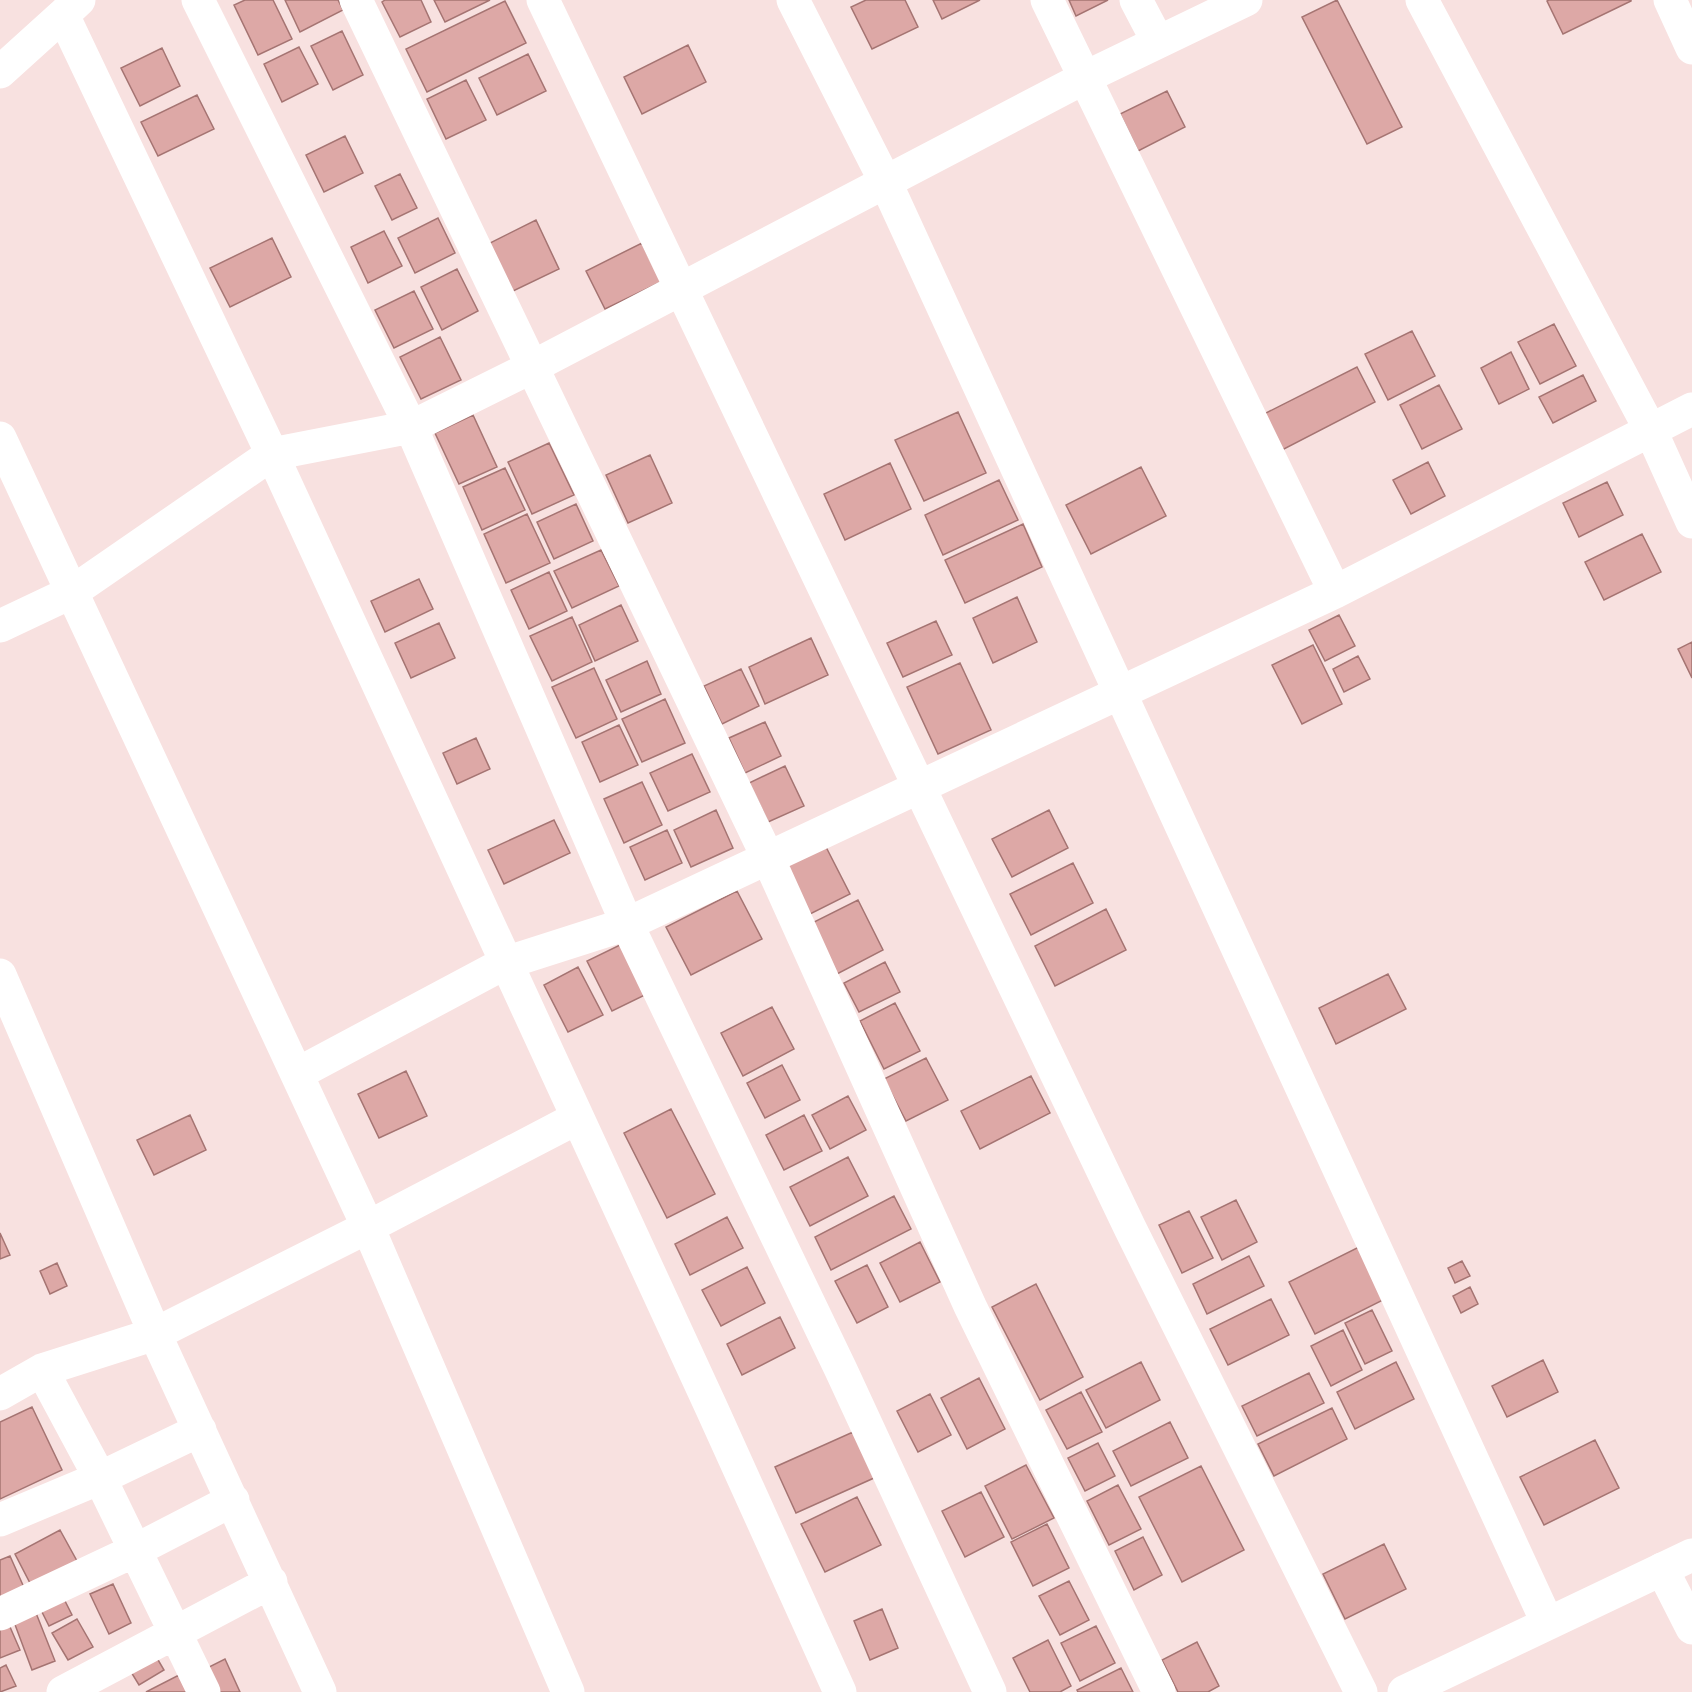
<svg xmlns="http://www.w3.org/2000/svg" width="1692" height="1692" viewBox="0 0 1692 1692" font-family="'Fira Sans Condensed',sans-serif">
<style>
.building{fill:#dda8a6;stroke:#a57472;stroke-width:1.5}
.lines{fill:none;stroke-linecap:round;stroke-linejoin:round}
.minor{stroke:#fff;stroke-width:33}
.major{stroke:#fff;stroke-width:33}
</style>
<rect width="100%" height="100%" fill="#f8e1e0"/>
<!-- building -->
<path class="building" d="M 245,0 L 273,0 L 292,39 L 258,55 L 234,5 Z
M 285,0 L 338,0 L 343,10 L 300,32 Z
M 385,0 L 421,0 L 431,22 L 400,37 L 382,2 Z
M 434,0 L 490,0 L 445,22 Z
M 866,0 L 905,0 L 918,27 L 872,49 L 851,7 Z
M 933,0 L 980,0 L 942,19 Z
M 1069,0 L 1108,0 L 1076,16 Z
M 1337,0 L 1402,127 L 1367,144 L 1302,17 Z
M 1549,0 L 1631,0 L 1631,1 L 1563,34 L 1547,1 Z
M 505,1 L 526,43 L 427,92 L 406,49 Z
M 342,31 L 363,75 L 333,90 L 311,46 Z
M 688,45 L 706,82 L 642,114 L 624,77 Z
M 299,47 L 318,84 L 282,102 L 264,64 Z
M 162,48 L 180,86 L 140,106 L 121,68 Z
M 528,54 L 546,91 L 497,115 L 479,78 Z
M 466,80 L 486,120 L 446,139 L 427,99 Z
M 1167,91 L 1185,127 L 1138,151 L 1120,114 Z
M 197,95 L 214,129 L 158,156 L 141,122 Z
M 345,136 L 363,173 L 324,192 L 306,155 Z
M 400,174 L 417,208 L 392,220 L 375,186 Z
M 438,218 L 455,253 L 415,273 L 398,238 Z
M 536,220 L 559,269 L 511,292 L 488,244 Z
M 384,231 L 402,266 L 368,283 L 351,247 Z
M 272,238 L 291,277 L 230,307 L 210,268 Z
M 642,243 L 661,282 L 605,309 L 586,271 Z
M 457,269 L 478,311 L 442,330 L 421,287 Z
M 414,291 L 433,329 L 394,348 L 375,310 Z
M 1554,324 L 1576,366 L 1540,384 L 1518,342 Z
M 1412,331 L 1435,376 L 1388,400 L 1365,354 Z
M 440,337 L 461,380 L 421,399 L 400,357 Z
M 1511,352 L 1529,389 L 1499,404 L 1481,368 Z
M 1357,367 L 1375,402 L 1282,450 L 1264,414 Z
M 1583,375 L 1596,401 L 1553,423 L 1539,397 Z
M 1439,385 L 1462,429 L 1422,449 L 1400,405 Z
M 958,412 L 986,473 L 924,501 L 895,440 Z
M 473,415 L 497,467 L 459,484 L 435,433 Z
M 549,443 L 574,495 L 532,514 L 508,462 Z
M 650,455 L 672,503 L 628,523 L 606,475 Z
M 1428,462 L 1445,496 L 1411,514 L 1393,480 Z
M 890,463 L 911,509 L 845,540 L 824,494 Z
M 1141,467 L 1166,516 L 1091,554 L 1066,505 Z
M 505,468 L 525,510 L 482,530 L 463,487 Z
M 999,480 L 1018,520 L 943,555 L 925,515 Z
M 1607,482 L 1623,515 L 1579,537 L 1563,503 Z
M 576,504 L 593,541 L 554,559 L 537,522 Z
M 527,514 L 550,563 L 506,583 L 484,534 Z
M 1023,524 L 1042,567 L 965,603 L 945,560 Z
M 1642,534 L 1661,572 L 1604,600 L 1585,562 Z
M 601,550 L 619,586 L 572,608 L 554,571 Z
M 549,572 L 567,611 L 529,629 L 511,590 Z
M 419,579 L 433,609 L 385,632 L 371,601 Z
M 1017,597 L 1037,642 L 993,663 L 973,618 Z
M 621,605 L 638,641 L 595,661 L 579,625 Z
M 1339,615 L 1355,646 L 1325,661 L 1309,630 Z
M 572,617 L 592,662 L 552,681 L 530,636 Z
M 936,621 L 952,655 L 903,677 L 887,643 Z
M 439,623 L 455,658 L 411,678 L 395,643 Z
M 811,638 L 828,675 L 765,704 L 749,667 Z
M 1692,642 L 1692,678 L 1678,649 Z
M 1313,645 L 1342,704 L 1302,724 L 1272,665 Z
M 1358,656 L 1370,679 L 1344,692 L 1333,669 Z
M 647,661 L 661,694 L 621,712 L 606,680 Z
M 960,663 L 991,730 L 938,754 L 907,687 Z
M 594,668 L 617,719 L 576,738 L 552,687 Z
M 741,669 L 759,706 L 722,724 L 704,686 Z
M 665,699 L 685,743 L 642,762 L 622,719 Z
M 765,722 L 781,756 L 745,773 L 729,738 Z
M 619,725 L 638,765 L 600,782 L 582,742 Z
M 476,738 L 490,769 L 457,784 L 443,753 Z
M 692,754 L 710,792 L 668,811 L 650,773 Z
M 785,766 L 804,806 L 768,822 L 749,783 Z
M 642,782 L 662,825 L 624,843 L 604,799 Z
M 716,810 L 733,848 L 691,867 L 674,830 Z
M 1049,810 L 1068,848 L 1012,877 L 992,839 Z
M 554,820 L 570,853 L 504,884 L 488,850 Z
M 667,830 L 682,863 L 645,880 L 630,847 Z
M 825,845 L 850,894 L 810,914 L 785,865 Z
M 1073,863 L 1093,903 L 1031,935 L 1010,894 Z
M 737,891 L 762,939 L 691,975 L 666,927 Z
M 858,900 L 883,950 L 837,974 L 812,923 Z
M 1106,909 L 1126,950 L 1055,986 L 1035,946 Z
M 622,944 L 647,994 L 612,1011 L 587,961 Z
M 885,962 L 900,992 L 859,1012 L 844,983 Z
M 578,967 L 603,1015 L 568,1032 L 544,985 Z
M 1388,974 L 1406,1009 L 1336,1044 L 1319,1008 Z
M 895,1003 L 920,1051 L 884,1069 L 860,1021 Z
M 772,1007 L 794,1049 L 743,1076 L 721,1033 Z
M 926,1058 L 948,1100 L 906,1121 L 884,1079 Z
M 782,1065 L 800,1100 L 765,1118 L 747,1083 Z
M 406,1071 L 427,1116 L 379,1138 L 358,1094 Z
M 1031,1076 L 1050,1113 L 980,1149 L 961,1111 Z
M 848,1096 L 866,1130 L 830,1149 L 812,1115 Z
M 671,1109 L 715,1194 L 667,1218 L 624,1133 Z
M 190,1115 L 206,1150 L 154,1175 L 137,1140 Z
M 804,1115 L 822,1151 L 784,1170 L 766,1135 Z
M 848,1157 L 868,1196 L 810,1226 L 790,1187 Z
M 894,1196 L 911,1229 L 831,1270 L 815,1237 Z
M 1236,1200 L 1257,1242 L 1222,1260 L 1201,1217 Z
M 1189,1211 L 1213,1258 L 1182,1273 L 1159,1225 Z
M 727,1217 L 743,1248 L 690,1275 L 675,1244 Z
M 0,1233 L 10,1255 L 0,1259 Z
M 920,1242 L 940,1282 L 900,1302 L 880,1263 Z
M 1359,1247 L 1385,1299 L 1315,1334 L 1289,1282 Z
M 1249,1256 L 1264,1286 L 1207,1314 L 1193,1284 Z
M 1462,1261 L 1470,1276 L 1455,1283 L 1448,1268 Z
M 57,1263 L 67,1286 L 50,1294 L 40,1271 Z
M 867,1265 L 888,1307 L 857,1323 L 835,1281 Z
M 747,1267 L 765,1303 L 721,1326 L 702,1290 Z
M 1036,1284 L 1083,1377 L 1040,1400 L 992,1307 Z
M 1470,1287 L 1478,1304 L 1461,1313 L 1453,1296 Z
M 1271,1299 L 1289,1335 L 1228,1365 L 1210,1329 Z
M 1372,1310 L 1392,1351 L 1365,1364 L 1345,1323 Z
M 780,1317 L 795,1348 L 742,1375 L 727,1344 Z
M 1343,1330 L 1362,1370 L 1331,1386 L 1311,1346 Z
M 1543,1360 L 1558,1392 L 1507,1417 L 1492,1386 Z
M 1141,1362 L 1160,1400 L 1106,1428 L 1086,1390 Z
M 1396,1362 L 1414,1399 L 1355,1429 L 1337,1392 Z
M 1309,1373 L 1324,1403 L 1257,1436 L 1242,1406 Z
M 979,1378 L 1005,1429 L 967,1449 L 941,1398 Z
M 1081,1392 L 1102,1432 L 1067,1449 L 1046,1410 Z
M 930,1394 L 951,1435 L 918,1452 L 897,1411 Z
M 32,1407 L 62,1470 L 0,1499 L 0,1422 Z
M 1332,1408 L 1347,1439 L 1274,1476 L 1258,1444 Z
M 1170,1422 L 1188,1458 L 1131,1486 L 1113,1451 Z
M 853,1432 L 874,1478 L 796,1513 L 775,1467 Z
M 1595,1440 L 1619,1488 L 1544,1525 L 1520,1477 Z
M 1098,1443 L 1115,1476 L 1085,1491 L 1068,1458 Z
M 1026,1465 L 1054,1518 L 1012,1539 L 985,1486 Z
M 1201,1466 L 1244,1550 L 1182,1582 L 1139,1497 Z
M 1118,1485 L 1141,1529 L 1109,1545 L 1087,1501 Z
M 981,1492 L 1004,1537 L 965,1557 L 942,1511 Z
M 857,1497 L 881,1545 L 825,1572 L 801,1524 Z
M 1047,1524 L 1069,1568 L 1033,1586 L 1011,1542 Z
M 60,1530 L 77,1561 L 31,1585 L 15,1554 Z
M 1143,1537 L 1162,1575 L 1134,1590 L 1115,1551 Z
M 1384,1544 L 1406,1589 L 1345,1619 L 1323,1574 Z
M 10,1556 L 26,1592 L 0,1598 L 0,1560 Z
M 1069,1581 L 1089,1620 L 1060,1635 L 1039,1596 Z
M 113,1584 L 131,1623 L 109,1634 L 90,1594 Z
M 60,1591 L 72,1615 L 49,1626 L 37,1602 Z
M 882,1609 L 898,1648 L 870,1660 L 854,1621 Z
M 36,1613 L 55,1661 L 32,1670 L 14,1622 Z
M 77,1619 L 93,1647 L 68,1660 L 52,1633 Z
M 7,1620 L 20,1650 L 0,1658 L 0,1622 Z
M 1096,1626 L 1115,1663 L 1080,1681 L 1061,1643 Z
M 1048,1640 L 1071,1686 L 1060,1692 L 1030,1692 L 1013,1658 Z
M 1197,1642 L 1219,1686 L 1208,1692 L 1178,1692 L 1162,1660 Z
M 154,1653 L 164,1670 L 139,1685 L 128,1667 Z
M 225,1659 L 240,1692 L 220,1692 L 209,1667 Z
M 6,1665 L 16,1686 L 0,1692 L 0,1668 Z
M 1121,1668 L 1133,1692 L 1078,1692 L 1077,1690 Z
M 179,1675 L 188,1692 L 146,1692 Z"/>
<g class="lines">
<!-- minor -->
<path class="minor" d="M 79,0 L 63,15 L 272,454 L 712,1409 L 840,1692
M 198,0 L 411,427 L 627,924 L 841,1370 L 990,1692
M 356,0 L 768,858 L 970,1306 L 1159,1692
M 543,0 L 1130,1228 L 1361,1692
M 793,0 L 885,181 L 1547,1622
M 1047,0 L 1335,592
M 1136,0 L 1158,42
M 1422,0 L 1651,431 L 1692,522
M 1670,0 L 1692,48
M 0,72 L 63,15
M 0,438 L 368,1227 L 568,1692
M 0,626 L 72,592 L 272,454 L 411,427 L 532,367 L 1086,77 L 1246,0
M 0,975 L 155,1334 L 320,1692
M 297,1074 L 505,963 L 627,924 L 1335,592 L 1692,409
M 42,1370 L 100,1478 L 204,1692
M 0,1394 L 42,1370 L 155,1334 L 368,1227 L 577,1118
M 0,1520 L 100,1478 L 200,1430
M 1662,1569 L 1692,1628
M 0,1614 L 134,1551 L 233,1500
M 63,1692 L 271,1582"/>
<!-- major -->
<path class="major" d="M 1404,1692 L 1692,1555"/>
</g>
</svg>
